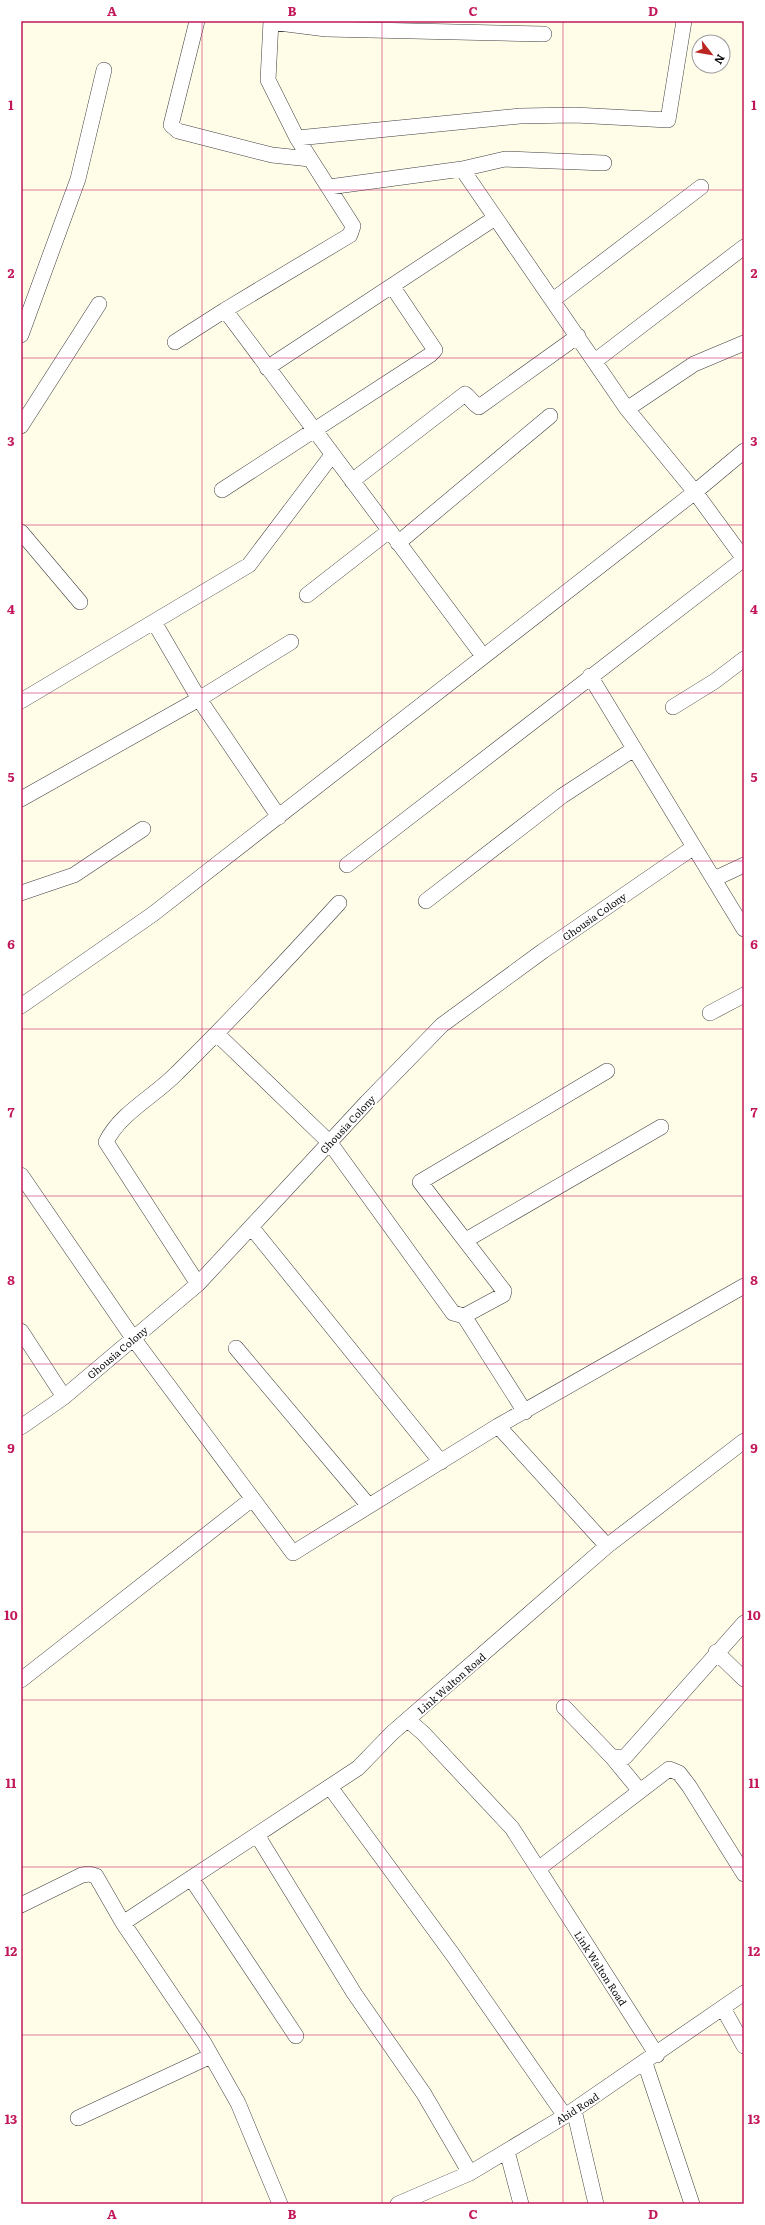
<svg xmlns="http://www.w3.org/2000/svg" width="765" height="2225" viewBox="0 0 765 2225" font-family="Literata,serif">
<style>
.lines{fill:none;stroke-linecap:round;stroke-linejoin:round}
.minor-casing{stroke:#3e3e3e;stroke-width:16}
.minor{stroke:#fff;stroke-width:15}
.grid{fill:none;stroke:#c2185b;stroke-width:1;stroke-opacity:0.55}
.labels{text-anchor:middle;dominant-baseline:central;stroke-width:4;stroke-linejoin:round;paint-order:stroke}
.street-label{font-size:10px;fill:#0b0b0b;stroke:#fff}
.neatline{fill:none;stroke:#c2185b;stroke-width:1.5}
.grid-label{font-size:13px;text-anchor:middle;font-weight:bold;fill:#c2185b}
</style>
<rect width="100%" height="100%" fill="#fffce8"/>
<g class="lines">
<!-- minor casing -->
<g class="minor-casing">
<path id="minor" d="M 197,21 L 171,125 L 178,131 L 272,155 L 310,159
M 271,22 L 326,29 L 544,34
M 297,138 L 520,116 L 575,115 L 668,120 L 684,21
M 462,169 L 505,159 L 604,163
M 329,187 L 462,169 L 627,409 L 695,492 L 744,559 L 347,865
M 553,300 L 701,187
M 225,310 L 483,656
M 21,335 L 78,179 L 104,70
M 175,342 L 225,310 L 350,235 L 353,226 L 297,138 L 268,80 L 271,21
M 595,361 L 744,247
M 267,368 L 495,218
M 627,409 L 694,364 L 744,343
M 21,426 L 99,304
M 352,481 L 465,394 C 471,398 473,404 479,407 L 578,336
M 222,490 L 430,355 L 435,350 L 392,286
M 21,532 L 80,602
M 398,543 L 550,416
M 307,595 L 389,531
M 154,622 L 199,699 L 279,817
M 590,676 L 744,929
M 21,701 L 249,565 L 332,455
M 673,707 L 715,681 L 744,659
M 21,799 L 199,699 L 291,642
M 714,879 L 744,865
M 21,893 L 74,875 L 143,829
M 426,901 L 562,796 L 634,749
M 21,1006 L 153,914 L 695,492 L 744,451
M 710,1013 L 744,995
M 217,1034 L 330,1143 L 453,1313 L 464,1316 L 503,1295 L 504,1291 L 420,1182 L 607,1071
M 21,1175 L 133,1338 L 293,1553 L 498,1426 L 744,1286
M 252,1228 L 441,1462
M 466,1240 L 661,1127
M 198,1284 L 106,1142 C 120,1113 155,1096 177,1073 C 233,1018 286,961 339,903
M 464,1316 L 525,1412
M 21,1331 L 64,1397
M 236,1348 L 369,1506
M 498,1426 L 607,1546
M 21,1427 L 64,1397 L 198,1284 L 367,1102 L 442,1025 L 543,951 L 694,847
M 716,1652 L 744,1679
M 21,1680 L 252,1499
M 564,1707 L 612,1757 L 625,1757 L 744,1623
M 408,1720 L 423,1733 L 512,1828 L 657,2055
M 612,1757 L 640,1791
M 330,1787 L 453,1955 L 565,2116
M 257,1835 L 354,1993 L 424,2094 L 470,2173
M 538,1869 L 669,1769 L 679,1773 L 689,1786 L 744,1874
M 191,1878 L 296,2036
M 21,1905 L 82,1875 L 89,1874 L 96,1876 L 123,1923 L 204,2043 L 238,2103 L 280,2204
M 123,1923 L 358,1768 L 392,1733 L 607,1546 L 744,1441
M 723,2008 L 744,2046
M 645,2063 L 692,2204
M 574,2110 L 596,2204
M 78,2118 L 211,2056
M 507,2151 L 521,2204
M 398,2204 L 470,2173 L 565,2116 L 744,1993"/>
</g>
<!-- minor -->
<use href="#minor" class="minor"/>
</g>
<!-- grid -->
<path class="grid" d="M 202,21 L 202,2204M 382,21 L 382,2204M 563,21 L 563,2204M 21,190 L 744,190M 21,358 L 744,358M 21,525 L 744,525M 21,693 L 744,693M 21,861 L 744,861M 21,1029 L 744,1029M 21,1196 L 744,1196M 21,1364 L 744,1364M 21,1532 L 744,1532M 21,1700 L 744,1700M 21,1867 L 744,1867M 21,2035 L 744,2035"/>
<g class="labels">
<!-- street labels -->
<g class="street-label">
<text transform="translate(594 916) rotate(-35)">Ghousia Colony</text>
<text transform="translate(347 1124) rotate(-47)">Ghousia Colony</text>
<text transform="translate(117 1352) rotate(-40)">Ghousia Colony</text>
<text transform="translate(451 1683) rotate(-41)">Link Walton Road</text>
<text transform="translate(601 1968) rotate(57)">Link Walton Road</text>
<text transform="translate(577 2108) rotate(-33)">Abid Road</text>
</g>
</g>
<!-- border -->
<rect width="765" height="2225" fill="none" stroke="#ffffff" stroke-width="44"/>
<!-- north arrow -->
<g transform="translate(711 54) rotate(121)"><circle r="19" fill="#ffffff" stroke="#9d9d9d"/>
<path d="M0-3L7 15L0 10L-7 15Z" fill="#bb2522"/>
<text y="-6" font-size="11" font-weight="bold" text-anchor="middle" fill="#0b0b0b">N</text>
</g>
<rect x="22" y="22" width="721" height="2181" class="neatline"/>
<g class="grid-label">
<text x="112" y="16">A</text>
<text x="292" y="16">B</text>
<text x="473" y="16">C</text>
<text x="653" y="16">D</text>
<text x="11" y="110">1</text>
<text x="754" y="110">1</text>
<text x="11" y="278">2</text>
<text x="754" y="278">2</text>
<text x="11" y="446">3</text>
<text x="754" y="446">3</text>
<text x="11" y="614">4</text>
<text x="754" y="614">4</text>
<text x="11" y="782">5</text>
<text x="754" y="782">5</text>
<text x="11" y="949">6</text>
<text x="754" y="949">6</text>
<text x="11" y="1117">7</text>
<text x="754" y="1117">7</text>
<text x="11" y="1285">8</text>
<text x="754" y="1285">8</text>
<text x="11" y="1453">9</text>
<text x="754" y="1453">9</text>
<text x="11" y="1620">10</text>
<text x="754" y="1620">10</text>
<text x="11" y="1788">11</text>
<text x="754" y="1788">11</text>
<text x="11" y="1956">12</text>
<text x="754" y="1956">12</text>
<text x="11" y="2124">13</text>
<text x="754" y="2124">13</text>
<text x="112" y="2219">A</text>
<text x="292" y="2219">B</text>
<text x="473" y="2219">C</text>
<text x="653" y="2219">D</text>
</g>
</svg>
